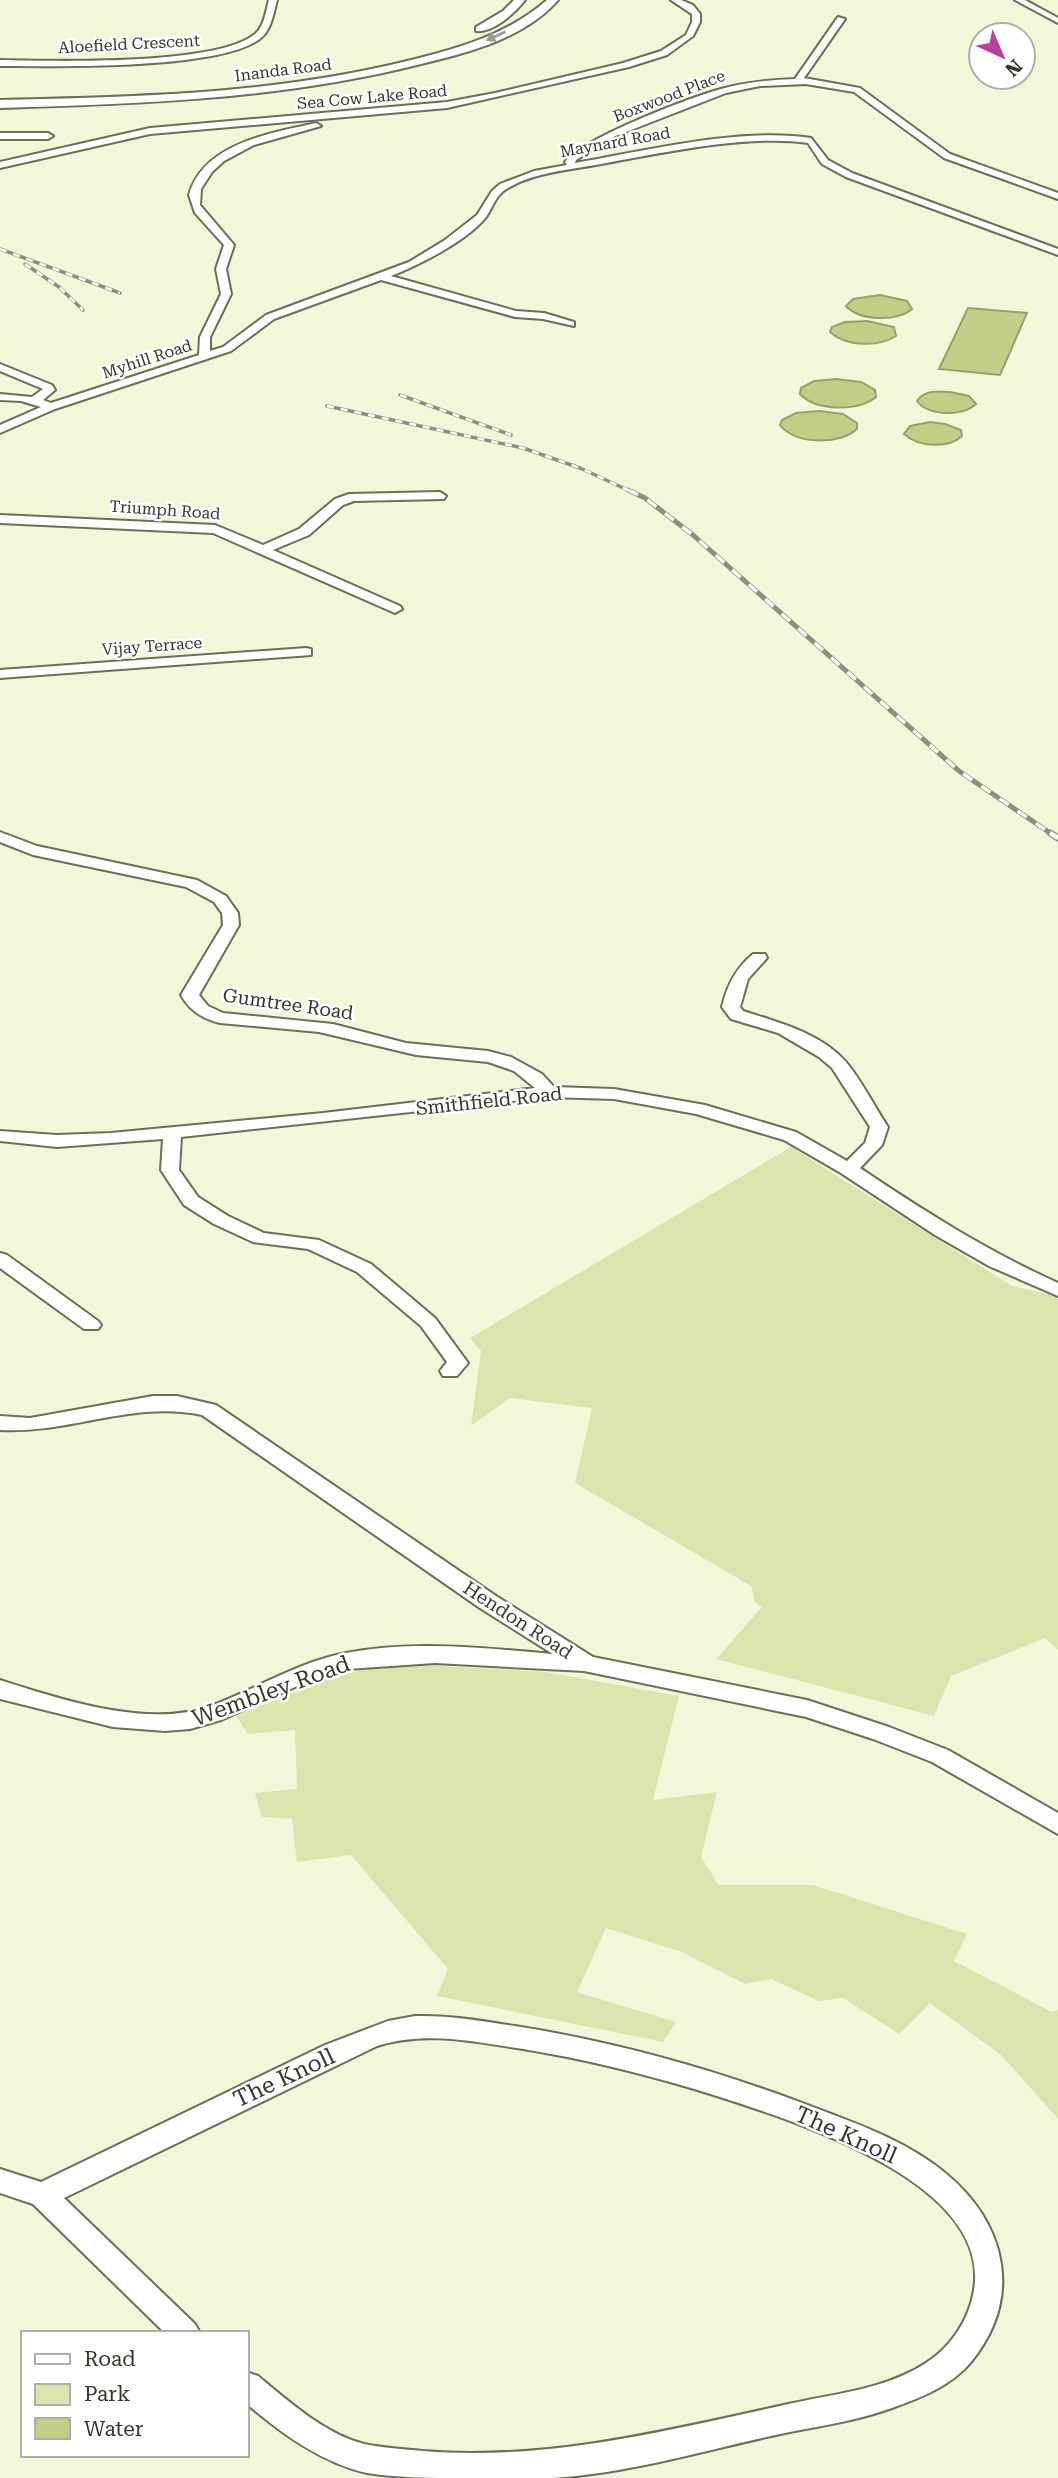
<svg xmlns="http://www.w3.org/2000/svg" width="1058" height="2478" viewBox="0 0 1058 2478" font-family="'Roboto Serif',serif">
<style>
.green{fill:#dae5ad}
.water{fill:#c1ce86;stroke:#97a06b;stroke-width:2}
.lines{fill:none;stroke-linecap:round;stroke-linejoin:round}
.minor-casing{stroke:#6a6f55;stroke-width:4}
.secondary-casing{stroke:#6a6f55;stroke-width:4}
.minor{fill:#fff;fill-rule:evenodd}
.secondary{fill:#fff;fill-rule:evenodd}
.rail-far2-casing{stroke:#8b8f7c;stroke-width:3.5}
.rail-far1-casing{stroke:#8b8f7c;stroke-width:5}
.rail-casing{stroke:#8b8f7c;stroke-width:7}
.rail-far2{stroke:#fff;stroke-width:2.5;stroke-dasharray:7;stroke-linecap:butt}
.rail-far1{stroke:#fff;stroke-width:3.5;stroke-dasharray:11;stroke-linecap:butt}
.rail{stroke:#fff;stroke-width:4.5;stroke-dasharray:14;stroke-linecap:butt}
.oneway{fill:#9a9a95}
.labels{text-anchor:middle;dominant-baseline:central;stroke-width:5;stroke-linejoin:round;paint-order:stroke}
.far-street-label{font-size:16px;fill:#34362b;stroke:#fff}
.street-label{font-size:19px;fill:#34362b;stroke:#fff}
.near-street-label{font-size:23px;fill:#34362b;stroke:#fff}
</style>
<rect width="100%" height="100%" fill="#f1f8da"/>
<!-- green -->
<path class="green" d="M 791,1147 L 1012,1286 L 1058,1296 L 1058,1650 L 1045,1638 L 951,1676 L 934,1716 L 716,1659 L 762,1607 L 755,1602 L 751,1586 L 575,1483 L 592,1408 L 510,1398 L 471,1426 L 481,1351 L 470,1338 Z
M 388,1663 L 546,1672 L 679,1696 L 653,1800 L 717,1792 L 701,1857 L 719,1885 L 813,1885 L 967,1934 L 954,1961 L 1052,2012 L 1058,2010 L 1058,2119 L 1001,2055 L 930,2003 L 899,2034 L 843,1998 L 819,2001 L 771,1979 L 745,1984 L 682,1952 L 606,1928 L 577,1992 L 676,2022 L 663,2042 L 437,1996 L 448,1969 L 351,1855 L 297,1862 L 292,1819 L 262,1817 L 255,1793 L 297,1789 L 295,1730 L 248,1734 L 236,1716 L 330,1678 Z"/>
<!-- water -->
<path class="water" d="M 880,295 L 907,301 L 912,309 C 898,322 859,321 846,306 L 853,299 Z
M 968,308 L 1027,313 L 1000,375 L 939,369 Z
M 867,321 L 894,327 L 896,336 C 879,347 846,347 830,332 L 832,327 L 845,322 Z
M 836,379 L 861,382 L 875,390 L 876,397 C 858,412 816,411 800,394 L 801,388 L 814,381 Z
M 950,392 L 969,396 L 976,404 C 963,417 928,416 917,401 C 924,390 938,391 950,392 Z
M 819,411 L 843,414 L 857,423 L 857,429 C 840,445 795,445 780,425 L 782,420 L 796,413 Z
M 930,422 L 945,424 L 961,430 L 962,436 C 948,449 918,447 904,434 L 910,426 Z"/>
<g class="lines">
<!-- minor casing -->
<g class="minor-casing">
<path id="minor" d="M 269,0 L 277,0 C 274,11 272,26 264,35 C 232,71 50,66 0,66 L 0,60 C 53,61 216,66 255,34 C 264,27 266,11 269,0 Z
M 671,0 L 681,0 L 693,5 L 700,14 L 700,22 L 693,36 L 667,55 L 629,67 L 447,108 L 150,134 L 0,168 L 0,162 L 150,128 L 447,102 L 495,93 L 623,63 L 661,51 L 686,35 L 692,22 L 692,14 Z
M 1015,0 L 1025,0 L 1058,18 L 1058,23 Z
M 838,17 L 845,19 L 804,78 L 860,88 L 950,154 L 1058,193 L 1058,199 L 944,158 L 854,92 L 806,84 L 760,86 L 726,93 L 613,137 L 576,160 L 575,163 C 645,151 742,127 811,138 L 828,160 L 852,173 L 1058,249 L 1058,255 L 846,177 L 822,164 L 808,143 C 748,134 662,153 601,164 C 570,170 535,172 508,188 C 496,194 493,207 486,217 C 467,241 419,265 391,276 L 516,311 L 544,313 L 574,322 L 574,326 L 543,319 L 515,317 L 381,280 L 274,319 L 231,351 L 55,409 L 0,433 L 0,425 L 41,407 L 21,401 L 0,400 L 0,394 L 32,397 L 43,389 L 0,371 L 0,364 L 52,385 L 55,390 L 43,400 L 51,403 L 199,355 L 200,337 L 221,294 L 216,269 L 224,245 L 195,213 L 189,195 C 203,143 272,133 316,123 L 321,126 L 254,145 L 224,161 L 212,172 L 201,189 L 200,205 L 234,245 L 226,269 L 231,294 L 210,337 L 210,351 L 223,347 L 266,315 L 409,262 L 445,240 L 477,215 L 492,191 L 500,184 L 534,171 L 567,165 L 565,162 C 583,138 689,98 721,89 C 745,82 770,80 795,79 Z
M 0,133 L 48,133 L 53,136 L 48,139 L 0,139 Z
M 440,492 L 446,496 L 444,499 L 354,501 L 343,505 L 309,535 L 273,550 L 400,606 L 402,609 L 395,613 L 213,533 L 0,523 L 0,515 L 215,525 L 263,545 L 299,529 L 335,499 L 349,494 Z
M 306,648 L 311,649 L 311,655 L 0,678 L 0,670 Z
M 0,832 L 37,846 L 197,880 L 226,896 L 238,913 L 239,925 L 199,995 L 208,1006 L 223,1013 L 333,1024 L 406,1043 L 488,1051 L 511,1057 L 542,1074 L 554,1087 L 614,1089 L 705,1105 L 796,1132 L 847,1161 L 865,1143 L 870,1127 L 832,1068 L 819,1057 L 778,1033 L 731,1019 L 722,1007 C 727,985 736,968 753,954 L 765,954 L 767,958 L 748,979 L 740,1007 L 743,1011 C 778,1022 821,1033 846,1062 C 862,1081 874,1106 888,1127 L 882,1145 L 860,1168 C 924,1211 987,1251 1058,1283 L 1058,1296 L 989,1266 L 935,1235 L 841,1173 L 784,1140 L 696,1114 L 614,1099 L 549,1097 L 181,1137 L 179,1170 L 198,1197 L 228,1216 L 264,1233 L 319,1240 L 371,1264 L 435,1318 L 468,1363 L 457,1376 L 443,1376 L 440,1371 L 447,1362 L 421,1326 L 357,1272 L 308,1249 L 253,1242 L 214,1224 L 184,1205 L 161,1170 L 163,1139 L 57,1147 L 0,1141 L 0,1131 L 57,1135 L 111,1133 L 323,1113 L 535,1088 L 514,1071 L 488,1062 L 416,1055 L 319,1032 L 220,1023 C 203,1019 190,1011 181,995 L 223,925 L 222,913 L 214,902 L 186,887 L 33,855 L 0,842 Z
M 0,1253 L 7,1255 L 98,1321 L 101,1325 L 98,1329 L 84,1329 L 0,1268 Z
M 153,1396 L 177,1396 L 216,1405 L 496,1596 L 593,1657 L 807,1700 L 889,1727 L 948,1750 L 1058,1813 L 1058,1834 L 932,1762 L 873,1739 L 806,1717 L 584,1671 L 435,1663 L 347,1669 L 304,1683 L 221,1720 L 190,1729 L 165,1731 L 113,1727 L 0,1699 L 0,1680 C 60,1699 146,1728 208,1707 C 255,1690 297,1662 346,1653 C 414,1640 485,1648 553,1654 L 480,1608 L 202,1415 C 134,1400 69,1434 0,1430 L 0,1416 L 30,1418 Z
M 415,2016 C 449,2015 482,2021 515,2026 C 617,2042 716,2070 813,2107 C 858,2124 906,2141 944,2172 C 1006,2222 1024,2297 971,2362 C 951,2386 920,2398 892,2408 C 854,2422 811,2427 771,2436 C 700,2452 625,2474 552,2478 C 523,2478 495,2478 467,2478 C 433,2478 399,2478 367,2473 C 322,2463 281,2433 247,2404 L 247,2372 L 258,2376 C 288,2401 325,2434 364,2444 C 383,2448 404,2449 423,2451 C 546,2461 665,2431 784,2405 C 831,2394 885,2390 926,2363 C 951,2347 969,2320 974,2290 C 992,2183 797,2122 720,2097 C 654,2076 586,2059 517,2048 C 470,2041 424,2031 377,2046 L 64,2198 L 195,2324 L 200,2333 L 165,2333 L 33,2204 L 0,2193 L 0,2169 L 41,2182 L 325,2045 L 388,2021 Z"/>
</g>
<!-- secondary casing -->
<g class="secondary-casing">
<path id="secondary" d="M 514,0 L 525,0 C 515,13 493,33 476,31 L 476,27 L 503,11 Z
M 547,0 L 558,0 C 525,38 468,53 421,64 C 283,99 142,104 0,108 L 0,100 C 136,97 274,94 407,61 C 457,49 507,35 547,0 Z"/>
</g>
<!-- minor -->
<use href="#minor" class="minor"/>
<!-- secondary -->
<use href="#secondary" class="secondary"/>
<!-- rail-far2 casing -->
<g class="rail-far2-casing">
<path id="rail-far2" d="M 0,249 L 120,293
M 25,264 L 59,287 L 83,310
M 400,395 L 511,435
M 327,406 L 523,448 L 580,468 L 632,492"/>
</g>
<!-- rail-far1 casing -->
<g class="rail-far1-casing">
<path id="rail-far1" d="M 628,490 L 645,498 L 693,535 L 959,771 L 1053,835"/>
</g>
<!-- rail casing -->
<g class="rail-casing">
<path id="rail" d="M 1050,833 L 1058,838"/>
</g>
<!-- rail-far2 -->
<use href="#rail-far2" class="rail-far2"/>
<!-- rail-far1 -->
<use href="#rail-far1" class="rail-far1"/>
<!-- rail -->
<use href="#rail" class="rail"/>
</g>
<!-- one-way arrows -->
<defs><path id="oneway-solid" d="M-6-.8H1V-3.2L6.5 0L1 3.2V.8H-6Z" transform="scale(1.75)"/></defs>
<use class="oneway" href="#oneway-solid" transform="translate(496 36) rotate(156)"/>
<g class="labels">
<!-- far-street labels -->
<g class="far-street-label">
<text transform="translate(129 44) rotate(-3)">Aloefield Crescent</text>
<text transform="translate(283 70) rotate(-7)">Inanda Road</text>
<text transform="translate(669 96) rotate(-21)">Boxwood Place</text>
<text transform="translate(372 97) rotate(-5)">Sea Cow Lake Road</text>
<text transform="translate(615 142) rotate(-10)">Maynard Road</text>
<text transform="translate(147 359) rotate(-18)">Myhill Road</text>
<text transform="translate(165 510) rotate(4)">Triumph Road</text>
<text transform="translate(152 646) rotate(-4)">Vijay Terrace</text>
</g>
<!-- street labels -->
<g class="street-label">
<text transform="translate(288 1004) rotate(8)">Gumtree Road</text>
<text transform="translate(489 1101) rotate(-6)">Smithfield Road</text>
<text transform="translate(518 1620) rotate(33)">Hendon Road</text>
</g>
<!-- near-street labels -->
<g class="near-street-label">
<text transform="translate(271 1691) rotate(-20)">Wembley Road</text>
<text transform="translate(284 2078) rotate(-25)">The Knoll</text>
<text transform="translate(846 2135) rotate(24)">The Knoll</text>
</g>
</g>
<!-- legend -->
<rect x="21" y="2331" width="228" height="126" fill="#ffffff" stroke="#aeafaa" stroke-width="2"/>
<rect x="35" y="2354" width="35" height="10" fill="#ffffff" stroke="#aeafaa" stroke-width="2"/>
<text x="84" y="2366" font-size="21" fill="#34362b">Road</text>
<rect x="35" y="2384" width="35" height="21" fill="#dae5ad" stroke="#aeafaa" stroke-width="2"/>
<text x="84" y="2401" font-size="21" fill="#34362b">Park</text>
<rect x="35" y="2418" width="35" height="21" fill="#c1ce86" stroke="#aeafaa" stroke-width="2"/>
<text x="84" y="2436" font-size="21" fill="#34362b">Water</text>
<!-- north arrow -->
<g transform="translate(1002 56) rotate(136)"><circle r="33" fill="#ffffff" stroke="#aeafaa" stroke-width="2"/>
<path d="M0-5L12 26L0 18L-12 26Z" fill="#b5429c"/>
<text y="-10" font-size="19" font-weight="bold" text-anchor="middle" fill="#34362b">N</text>
</g>
</svg>
